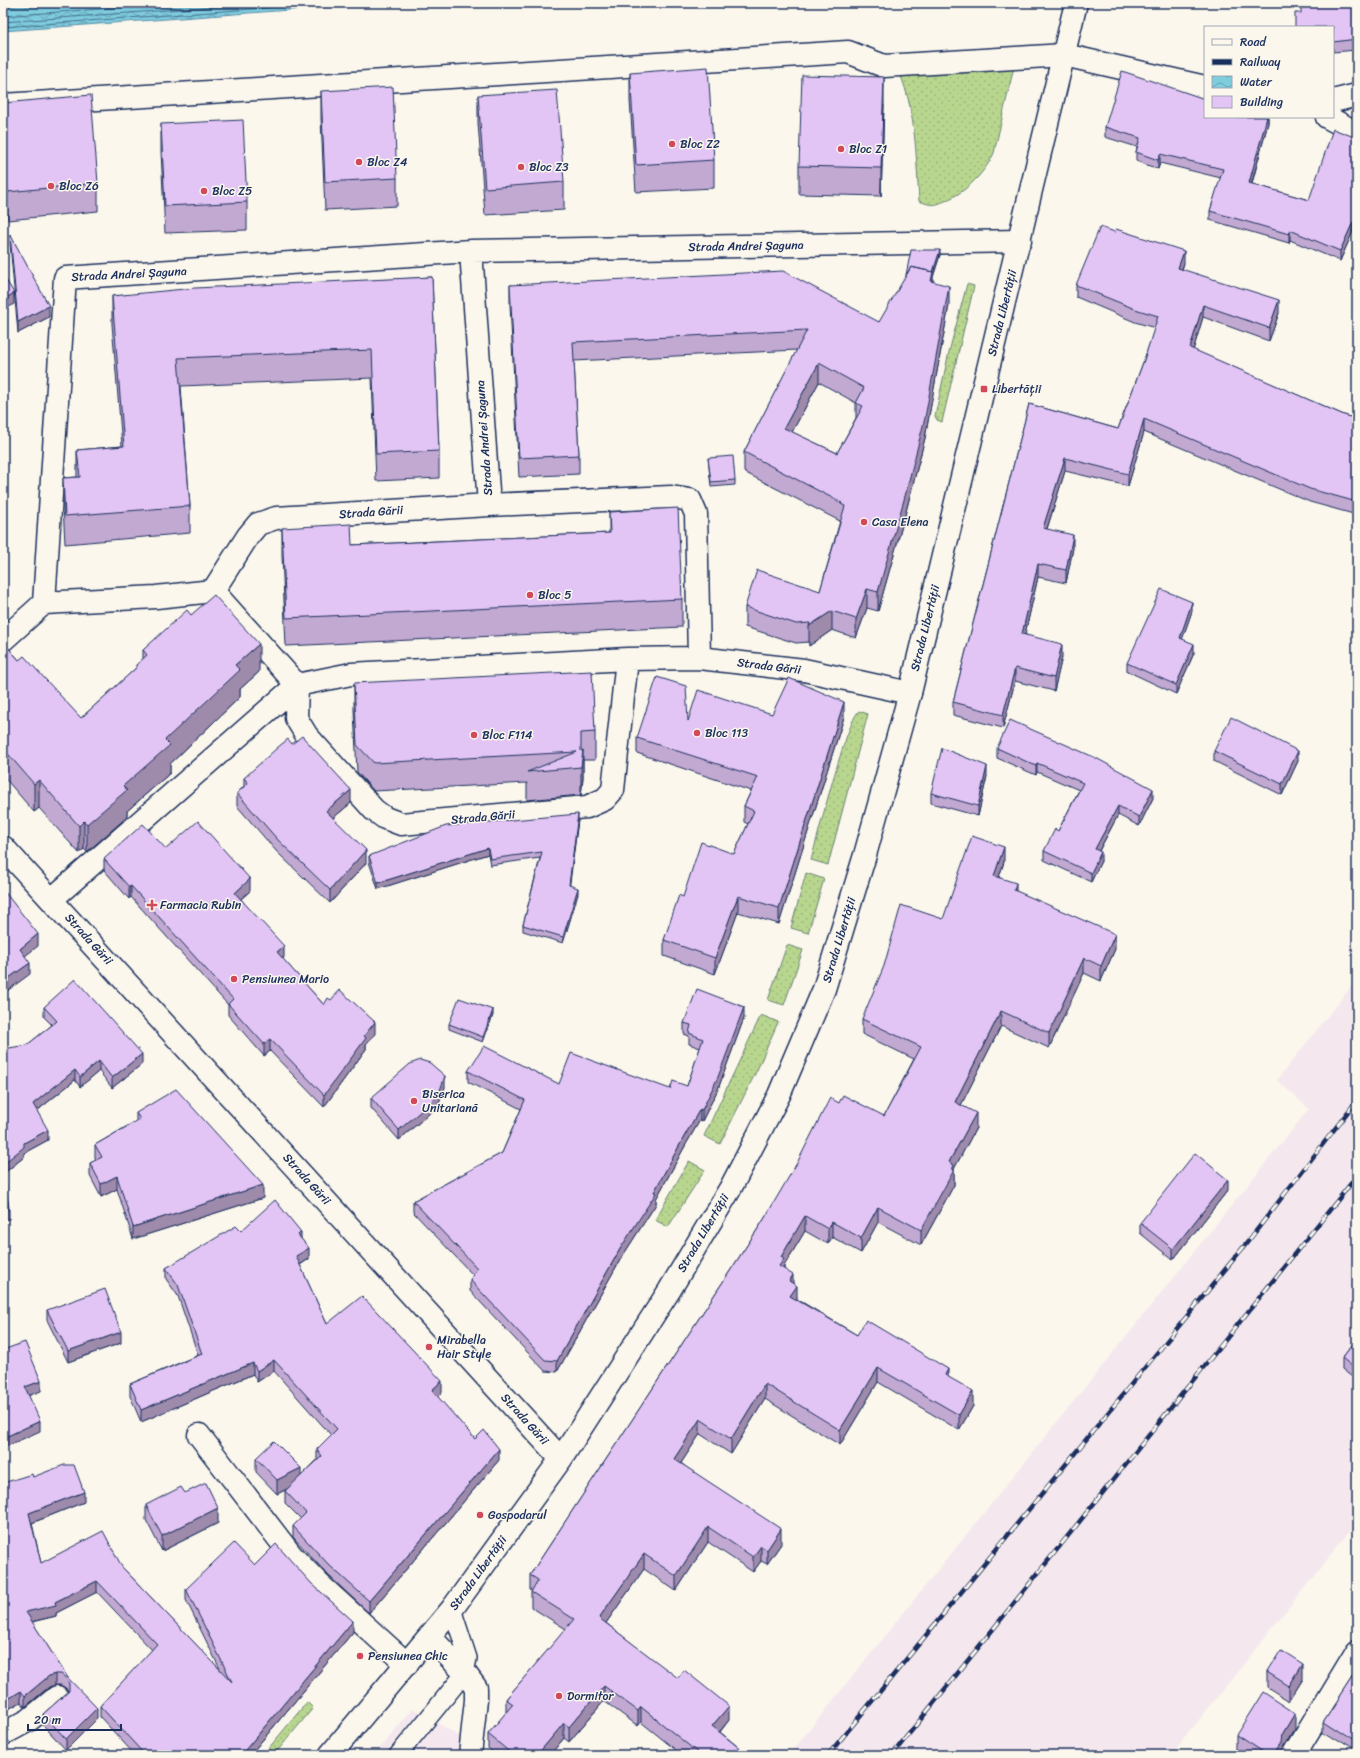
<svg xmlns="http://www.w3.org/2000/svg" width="1360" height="1758" viewBox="0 0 1360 1758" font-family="Sriracha,sans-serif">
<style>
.built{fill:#f4e8ee}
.grass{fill:url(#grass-dots);stroke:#6a8276}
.water{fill:url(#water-waves);stroke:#578daa}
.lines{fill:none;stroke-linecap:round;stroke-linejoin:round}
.shore{stroke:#436e91;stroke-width:1}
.service-casing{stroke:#1b2f5e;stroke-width:20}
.pedestrian-casing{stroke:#1b2f5e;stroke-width:25}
.minor-casing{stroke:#1b2f5e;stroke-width:25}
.tertiary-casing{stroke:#1b2f5e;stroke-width:25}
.service{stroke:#fbf7ec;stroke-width:17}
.pedestrian{stroke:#fbf7ec;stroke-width:22}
.minor{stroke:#fbf7ec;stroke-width:22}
.tertiary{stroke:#fbf7ec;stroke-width:22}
.rail-casing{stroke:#1b2f5e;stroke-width:4.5}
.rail{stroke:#fbf7ec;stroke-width:3;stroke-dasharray:9;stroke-linecap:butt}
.wall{fill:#c2a9d2;stroke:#1b2f5e;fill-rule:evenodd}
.shaded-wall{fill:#9e8aab;stroke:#1b2f5e}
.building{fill:#e2c5f4;stroke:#1b2f5e;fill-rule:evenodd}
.poi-dot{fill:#d1495b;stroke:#fbf7ec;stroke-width:1.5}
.labels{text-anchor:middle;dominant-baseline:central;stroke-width:3;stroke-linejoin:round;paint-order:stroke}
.poi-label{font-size:12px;fill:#1b2f5e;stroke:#fbf7ec;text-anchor:start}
.street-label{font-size:12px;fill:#1b2f5e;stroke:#fbf7ec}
</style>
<defs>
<pattern id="grass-dots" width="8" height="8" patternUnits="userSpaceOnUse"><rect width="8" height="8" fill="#b8d68e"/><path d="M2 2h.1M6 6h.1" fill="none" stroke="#9eb87d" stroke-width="1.8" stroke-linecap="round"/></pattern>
<pattern id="water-waves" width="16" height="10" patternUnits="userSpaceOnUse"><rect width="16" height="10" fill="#7fccdd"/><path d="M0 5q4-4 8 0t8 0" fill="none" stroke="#67a6b6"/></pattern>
</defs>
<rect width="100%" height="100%" fill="#fbf7ec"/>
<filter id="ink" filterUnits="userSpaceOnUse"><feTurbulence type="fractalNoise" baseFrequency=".025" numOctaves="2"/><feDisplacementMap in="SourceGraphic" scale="8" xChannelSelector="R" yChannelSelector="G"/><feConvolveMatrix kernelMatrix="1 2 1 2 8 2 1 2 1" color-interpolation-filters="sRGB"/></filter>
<g filter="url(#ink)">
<!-- built -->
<path class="built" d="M 1357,979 L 1357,1522 L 1171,1755 L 789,1755 L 1309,1109 L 1277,1080 Z
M 413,1708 L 490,1755 L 374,1755 Z"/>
<!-- grass -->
<path class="grass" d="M 1016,58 L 994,153 C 984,175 961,197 937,204 C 931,206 925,203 919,201 C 916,156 916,105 896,65 Z
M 967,284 L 974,286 L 942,422 L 937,420 L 935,416 L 949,352 Z
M 859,711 L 868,714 L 828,865 L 811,860 C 818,836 846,722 859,711 Z
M 806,873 L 824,879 L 808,933 L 791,928 Z
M 787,945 L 803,950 L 784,1005 L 768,1000 Z
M 761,1015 L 778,1022 L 757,1070 L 720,1144 L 704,1136 Z
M 689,1161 L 705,1170 L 668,1227 L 655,1220 Z
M 307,1702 L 313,1708 L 274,1755 L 263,1755 Z"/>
<!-- water -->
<path class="water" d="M 3,3 L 430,3 L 344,6 L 3,31 Z"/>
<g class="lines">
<!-- shore -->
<path class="shore" d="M 3,16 L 184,3
M 3,22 L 267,3
M 3,27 L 335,3"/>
<!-- service casing -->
<g class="service-casing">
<path id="service" d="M 398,1755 L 465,1673 L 468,1658 L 452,1609"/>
</g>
<!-- pedestrian casing -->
<g class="pedestrian-casing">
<path id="pedestrian" d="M 3,105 L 848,52 L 884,66 L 1064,55
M 430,1637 L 465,1673 L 476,1688 L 476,1700 L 470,1755"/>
</g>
<!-- minor casing -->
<g class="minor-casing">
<path id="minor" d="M 1064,55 L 1205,87
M 1333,101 L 1357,95
M 1327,117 L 1357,133
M 471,251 L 489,505
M 213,591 L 248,536 L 258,524 L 276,518 L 489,505 L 671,497 L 690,500 L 696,514 L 699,658
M 213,591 L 297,685 L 296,718 L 307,736 L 374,810 L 385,818 L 401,824 L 587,807 L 605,799 L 613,790 L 627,659
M 44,603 L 65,278 L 471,251 L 1020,241
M 3,640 L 44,603 L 156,597 L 213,591
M 52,899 L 297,685 L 351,674 L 627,659 L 699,658 L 804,670 L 910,693
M 199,1435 L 292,1556 L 320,1585 L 407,1664
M 3,1734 L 29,1720 L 57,1697
M 1294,1755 L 1357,1651"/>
</g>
<!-- tertiary casing -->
<g class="tertiary-casing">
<path id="tertiary" d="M 3,847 L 561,1459
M 330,1755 L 452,1609 L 561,1459 L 669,1291 L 730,1189 L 779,1095 L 824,989 L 865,855 L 910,693 L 1076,3"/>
</g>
<!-- service -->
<use href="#service" class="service"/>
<!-- pedestrian -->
<use href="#pedestrian" class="pedestrian"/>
<!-- minor -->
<use href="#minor" class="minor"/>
<!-- tertiary -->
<use href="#tertiary" class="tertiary"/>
<!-- rail casing -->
<g class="rail-casing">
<path id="rail" d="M 828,1755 L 1246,1244 L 1357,1100
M 892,1755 L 1357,1176"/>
</g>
<!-- rail -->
<use href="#rail" class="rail"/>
</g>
<!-- wall -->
<path class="wall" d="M 1357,3 L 1357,50 L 1333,52 L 1333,27 L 1301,13 Z
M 630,73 L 714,160 L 714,188 L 636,192 L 630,101 Z
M 321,91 L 397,178 L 397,206 L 325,210 L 321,119 Z
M 478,95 L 564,182 L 564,210 L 485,215 L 478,123 Z
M 3,103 L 98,183 L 98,211 L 8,220 L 3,161 Z
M 884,105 L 881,196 L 799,194 L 799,166 Z
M 1205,117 L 1268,117 L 1268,123 L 1252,184 L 1309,200 L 1357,138 L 1357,233 L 1353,231 L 1340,261 L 1290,240 L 1289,243 L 1210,220 L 1210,211 L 1221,178 L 1160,163 L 1158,169 L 1136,161 L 1136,152 L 1137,147 L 1105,137 L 1105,127 Z
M 161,124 L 247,202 L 247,230 L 165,233 L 161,152 Z
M 10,234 L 49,317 L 18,333 L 10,244 Z
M 940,255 L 933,277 L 933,282 L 949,305 L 925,438 L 905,515 L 878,611 L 867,608 L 856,638 L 832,630 L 809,646 L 809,642 L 796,643 L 745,627 L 745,607 L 820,591 L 840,521 L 744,472 L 744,452 L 797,350 L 574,361 L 579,455 L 579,474 L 519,477 L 510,305 L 510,285 L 879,322 ZM 819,382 L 856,403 L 856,418 L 837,453 L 792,432 Z
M 1184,263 L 1182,270 L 1279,313 L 1269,341 L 1203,317 L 1193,350 L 1344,415 L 1357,419 L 1357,515 L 1310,502 L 1144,432 L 1128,486 L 1065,471 L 1047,529 L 1073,548 L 1066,583 L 1038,577 L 1025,634 L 1062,657 L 1054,691 L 1015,681 L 1003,728 L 953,715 L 953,702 L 1029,404 L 1118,429 L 1144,360 L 1155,328 L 1135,322 L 1076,297 L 1076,285 Z
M 432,277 L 439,451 L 439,478 L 376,481 L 372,378 L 181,386 L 190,506 L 190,533 L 65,544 L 63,506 L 63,478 L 77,477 L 77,450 L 122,446 L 112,324 L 112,296 Z
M 708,458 L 735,480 L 735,485 L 711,487 Z
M 609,512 L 682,599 L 682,627 L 286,646 L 282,556 L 282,528 L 352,545 L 609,533 Z
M 1192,611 L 1182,639 L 1194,653 L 1176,694 L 1127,671 L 1127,663 Z
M 191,615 L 259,672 L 240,689 L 240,697 L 170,764 L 170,773 L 127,811 L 127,817 L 87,852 L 84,849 L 79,853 L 39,808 L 34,812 L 3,776 L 3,642 L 19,660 L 81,718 L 136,668 L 136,665 L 143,659 L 143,650 Z
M 354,683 L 595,732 L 595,760 L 583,760 L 583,778 L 581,795 L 527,800 L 527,783 L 374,791 L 357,772 L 354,711 Z
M 772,714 L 844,717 L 779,924 L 738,912 L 715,974 L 664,956 L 664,940 L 683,897 L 734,854 L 748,824 L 744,822 L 744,806 L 751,791 L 637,753 L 637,738 L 688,721 Z
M 997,748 L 1153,798 L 1139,826 L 1118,815 L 1099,851 L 1101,861 L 1091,882 L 1044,860 L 1044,851 L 1058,831 L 1079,790 L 1037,772 L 1036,775 L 997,758 Z
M 1214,751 L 1298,761 L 1282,795 L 1214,761 Z
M 987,776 L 978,816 L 931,803 L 931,793 Z
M 244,778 L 351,803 L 333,818 L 366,863 L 330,903 L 277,852 L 237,806 L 237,793 L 244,786 Z
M 578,820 L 569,885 L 578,894 L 563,943 L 523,931 L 523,925 L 540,858 L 490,865 L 488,854 L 378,889 L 369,862 L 369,856 Z
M 166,849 L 250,891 L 241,899 L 284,957 L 283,959 L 324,1005 L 375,1034 L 366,1044 L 366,1049 L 324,1107 L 270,1051 L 264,1056 L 228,1015 L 228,1005 L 131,897 L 129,899 L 104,870 L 104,859 Z
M 1004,862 L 999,877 L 1016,891 L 1115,949 L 1101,981 L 1084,973 L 1049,1048 L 1001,1026 L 961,1105 L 976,1128 L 954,1169 L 954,1185 L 921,1245 L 878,1222 L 861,1253 L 832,1237 L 828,1244 L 805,1231 L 784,1266 L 784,1270 L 793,1283 L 797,1299 L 857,1335 L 948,1377 L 973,1406 L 959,1430 L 878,1382 L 840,1445 L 765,1399 L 731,1454 L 700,1434 L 681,1463 L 781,1544 L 767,1564 L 761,1561 L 753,1572 L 708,1542 L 676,1591 L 644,1569 L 606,1623 L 729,1720 L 720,1732 L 748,1755 L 682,1755 L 641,1722 L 638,1726 L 604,1701 L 569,1742 L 564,1738 L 550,1755 L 496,1755 L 488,1748 L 488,1734 L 506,1713 L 506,1699 L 566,1629 L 531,1607 L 531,1592 L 532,1591 L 530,1590 L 530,1575 L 763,1221 L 839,1103 L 884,1116 L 914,1059 L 862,1034 L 862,1019 L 943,919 Z
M 44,1007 L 142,1064 L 112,1088 L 99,1071 L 80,1087 L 75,1080 L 37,1111 L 48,1140 L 24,1153 L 24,1157 L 3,1174 L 27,1045 L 52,1025 L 44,1017 Z
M 493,1015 L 483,1042 L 449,1029 L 449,1024 Z
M 744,1018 L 718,1089 L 702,1121 L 700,1120 L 685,1146 L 656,1199 L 656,1204 L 620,1260 L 557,1372 L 545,1371 L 470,1291 L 470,1280 L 473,1275 L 413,1212 L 413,1201 L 502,1153 L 521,1109 L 468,1082 L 468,1071 L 559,1084 L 670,1089 L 687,1086 L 700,1048 L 689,1044 L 689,1036 L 684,1034 L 684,1023 Z
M 445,1087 L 438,1106 L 399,1140 L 371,1108 L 371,1098 Z
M 136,1113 L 263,1198 L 133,1239 L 117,1189 L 101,1197 L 90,1176 L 90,1163 L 97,1160 L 95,1158 L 95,1145 L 136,1121 Z
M 3,1176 L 9,1209 L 9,1219 L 3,1220 Z
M 1228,1190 L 1173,1260 L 1140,1233 L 1140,1223 Z
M 241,1231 L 301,1238 L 309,1259 L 300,1265 L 327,1324 L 442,1393 L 437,1397 L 475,1439 L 499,1460 L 369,1613 L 329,1576 L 293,1537 L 293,1526 L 301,1519 L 285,1503 L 285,1491 L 289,1488 L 277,1494 L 256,1472 L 256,1458 L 301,1476 L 317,1460 L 317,1449 L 331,1435 L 274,1371 L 257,1382 L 253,1374 L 141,1422 L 130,1396 L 130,1384 L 198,1355 L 178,1296 L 166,1279 L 166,1268 Z
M 47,1310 L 121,1343 L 68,1362 L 47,1320 Z
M 1357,1339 L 1357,1381 L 1342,1369 L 1342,1358 Z
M 33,1477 L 84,1502 L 32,1523 L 41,1563 L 122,1567 L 221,1671 L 186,1600 L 186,1589 L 255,1565 L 353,1632 L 250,1755 L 135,1755 L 100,1717 L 100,1706 L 152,1650 L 97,1592 L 56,1613 L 56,1616 L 32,1622 L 68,1678 L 97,1719 L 66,1750 L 43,1725 L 43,1714 L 68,1692 L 67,1689 L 61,1685 L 55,1685 L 49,1687 L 25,1707 L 21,1702 L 3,1712 L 3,1483 Z
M 146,1505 L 218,1523 L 162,1551 L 146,1520 Z
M 1357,1670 L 1357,1753 L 1323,1732 L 1323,1722 Z
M 1267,1672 L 1303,1679 L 1289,1701 L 1267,1687 Z
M 1295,1729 L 1283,1749 L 1283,1755 L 1243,1755 L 1236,1750 L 1236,1735 Z"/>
<!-- shaded-wall -->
<path class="shaded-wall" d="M 884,77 L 884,105 L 881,196 L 881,168 Z
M 1267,117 L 1268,117 L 1268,123 L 1249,193 L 1249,183 Z
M 1160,154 L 1160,163 L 1158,169 L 1158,160 Z
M 1353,222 L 1353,231 L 1340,261 L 1340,251 Z
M 1290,230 L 1290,240 L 1289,243 L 1289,234 Z
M 940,250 L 940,255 L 933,277 L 933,291 L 931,278 Z
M 1184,251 L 1184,263 L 1178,281 L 1178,268 Z
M 949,286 L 949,305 L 925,438 L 905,515 L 878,611 L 878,592 Z
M 14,293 L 14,304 L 3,311 L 3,300 Z
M 1279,300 L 1279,313 L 1269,341 L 1269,328 Z
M 1203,305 L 1203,317 L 1190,361 L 1190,348 Z
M 49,306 L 49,317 L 18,333 L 18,322 Z
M 819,363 L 819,382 L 784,447 L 784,428 Z
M 1144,419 L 1144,432 L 1128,486 L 1128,474 Z
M 1065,458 L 1065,471 L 1043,541 L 1043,528 Z
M 1073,535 L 1073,548 L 1066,583 L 1066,570 Z
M 1038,564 L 1038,577 L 1022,647 L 1022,634 Z
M 867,589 L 867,608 L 856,638 L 856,619 Z
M 1192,602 L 1192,611 L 1180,646 L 1180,638 Z
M 832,611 L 832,630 L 809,646 L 809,626 Z
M 259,644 L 259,672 L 240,689 L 240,697 L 170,764 L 170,773 L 127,811 L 127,817 L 87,852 L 87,824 L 123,786 L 165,740 L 235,665 Z
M 1062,644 L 1062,657 L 1054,691 L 1054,678 Z
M 1194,644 L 1194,653 L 1176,694 L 1176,685 Z
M 1015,668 L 1015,681 L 1003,728 L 1003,715 Z
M 844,702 L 844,717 L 779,924 L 779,908 Z
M 583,750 L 583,778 L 581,795 L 581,767 Z
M 1298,751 L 1298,761 L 1282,795 L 1282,784 Z
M 1037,763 L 1037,772 L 1036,775 L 1036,766 Z
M 987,766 L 987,776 L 978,816 L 978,806 Z
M 39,780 L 39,808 L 34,812 L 34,784 Z
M 1153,789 L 1153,798 L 1139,826 L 1139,817 Z
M 351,790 L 351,803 L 326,824 L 326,811 Z
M 1118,806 L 1118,815 L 1095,858 L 1095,849 Z
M 578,814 L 578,820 L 569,891 L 569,885 Z
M 84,821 L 84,849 L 79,853 L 79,826 Z
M 1004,847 L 1004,862 L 994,891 L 994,876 Z
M 488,848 L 488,854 L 378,889 L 378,883 Z
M 366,850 L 366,863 L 330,903 L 330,890 Z
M 1101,852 L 1101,861 L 1091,882 L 1091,873 Z
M 250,879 L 250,891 L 235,904 L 235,893 Z
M 1016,883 L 1016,898 L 1014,890 Z
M 131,886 L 131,897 L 129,899 L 129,887 Z
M 578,888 L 578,894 L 563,943 L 563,937 Z
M 738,896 L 738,912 L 715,974 L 715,958 Z
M 38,934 L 38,946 L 20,960 L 20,949 Z
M 1115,934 L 1115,949 L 1101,981 L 1101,966 Z
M 284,946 L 284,957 L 277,964 L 277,952 Z
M 1084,958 L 1084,973 L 1049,1048 L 1049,1033 Z
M 30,963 L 30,974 L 3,994 L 3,982 Z
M 744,1007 L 744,1018 L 718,1089 L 702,1121 L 702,1110 Z
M 493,1010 L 493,1015 L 483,1042 L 483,1037 Z
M 1001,1011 L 1001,1026 L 955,1117 L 955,1102 Z
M 375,1022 L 375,1034 L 366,1044 L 366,1049 L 324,1107 L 324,1095 L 364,1036 Z
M 270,1039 L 270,1051 L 264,1056 L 264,1044 Z
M 142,1054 L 142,1064 L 112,1088 L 112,1078 Z
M 99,1061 L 99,1071 L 80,1087 L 80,1077 Z
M 75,1070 L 75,1080 L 33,1114 L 33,1104 Z
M 445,1076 L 445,1087 L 438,1106 L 399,1140 L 399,1130 Z
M 700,1109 L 700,1120 L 685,1146 L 656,1199 L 656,1204 L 620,1260 L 557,1372 L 557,1361 L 620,1249 L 654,1192 L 685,1135 Z
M 976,1113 L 976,1128 L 954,1169 L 954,1185 L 921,1245 L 921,1230 L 949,1162 Z
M 48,1130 L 48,1140 L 24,1153 L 24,1157 L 3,1174 L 3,1164 L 24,1143 Z
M 117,1176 L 117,1189 L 101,1197 L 101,1184 Z
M 1228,1180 L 1228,1190 L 1173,1260 L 1173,1249 Z
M 263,1185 L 263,1198 L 133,1239 L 133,1227 Z
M 878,1207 L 878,1222 L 861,1253 L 861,1238 Z
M 805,1216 L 805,1231 L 784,1266 L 784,1274 L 779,1266 L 781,1257 Z
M 832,1222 L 832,1237 L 828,1244 L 828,1229 Z
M 301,1232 L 301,1244 L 298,1235 Z
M 309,1248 L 309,1259 L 296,1267 L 296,1256 Z
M 793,1275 L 793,1290 L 789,1281 Z
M 797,1286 L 797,1301 L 790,1296 Z
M 121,1332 L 121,1343 L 68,1362 L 68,1351 Z
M 274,1360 L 274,1371 L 257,1382 L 257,1371 Z
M 253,1363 L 253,1374 L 141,1422 L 141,1410 Z
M 878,1368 L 878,1382 L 840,1445 L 840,1430 Z
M 948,1369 L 948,1384 L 945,1375 Z
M 41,1381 L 41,1391 L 25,1397 L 25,1387 Z
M 442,1381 L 442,1393 L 432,1402 L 432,1390 Z
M 765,1384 L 765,1399 L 731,1454 L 731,1439 Z
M 973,1391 L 973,1406 L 959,1430 L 959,1415 Z
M 700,1419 L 700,1434 L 674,1474 L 674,1459 Z
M 40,1421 L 40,1431 L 3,1448 L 3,1438 Z
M 499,1449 L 499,1460 L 369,1613 L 369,1601 Z
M 301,1468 L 301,1482 L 277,1494 L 277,1480 Z
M 84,1492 L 84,1502 L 29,1524 L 29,1513 Z
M 218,1508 L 218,1523 L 162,1551 L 162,1536 Z
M 708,1527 L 708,1542 L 676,1591 L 676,1576 Z
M 781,1529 L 781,1544 L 767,1564 L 767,1550 Z
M 761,1546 L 761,1561 L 753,1572 L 753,1557 Z
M 644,1554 L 644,1569 L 599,1633 L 599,1618 Z
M 97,1581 L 97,1592 L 56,1613 L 56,1616 L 26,1623 L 26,1612 L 55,1602 Z
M 353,1621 L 353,1632 L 250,1755 L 241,1755 Z
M 1303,1664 L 1303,1679 L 1289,1701 L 1289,1686 Z
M 55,1674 L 55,1685 L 49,1687 L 25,1707 L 25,1696 L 49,1676 Z
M 604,1686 L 604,1701 L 569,1742 L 569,1727 Z
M 21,1691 L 21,1702 L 3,1712 L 3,1702 Z
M 729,1706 L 729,1720 L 712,1741 L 712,1726 Z
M 641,1707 L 641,1722 L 638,1726 L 638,1711 Z
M 97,1708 L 97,1719 L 66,1750 L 66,1739 Z
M 1295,1713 L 1295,1729 L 1283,1749 L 1283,1755 L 1275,1755 L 1283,1733 Z
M 564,1723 L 564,1738 L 550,1755 L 537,1755 Z"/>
<!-- building -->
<path class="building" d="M 1301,3 L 1357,3 L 1357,39 L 1333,42 L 1333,27 L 1295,27 L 1295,13 L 1301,13 Z
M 708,67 L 714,160 L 636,165 L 630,73 Z
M 1122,71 L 1205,99 L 1205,117 L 1267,117 L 1249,183 L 1309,200 L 1333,129 L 1357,138 L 1357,223 L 1353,222 L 1340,251 L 1290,230 L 1289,234 L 1210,211 L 1223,169 L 1160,154 L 1158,160 L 1136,152 L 1140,138 L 1105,127 Z
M 802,75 L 884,77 L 881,168 L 799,166 Z
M 393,87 L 397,178 L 325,182 L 321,91 Z
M 557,90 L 564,182 L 485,188 L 478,95 Z
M 91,95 L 98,183 L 8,192 L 3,133 L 3,103 Z
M 243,120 L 247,202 L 165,206 L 161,124 Z
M 1100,227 L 1115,232 L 1116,229 L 1184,251 L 1178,268 L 1279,300 L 1269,328 L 1203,305 L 1190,348 L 1344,415 L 1357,419 L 1357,502 L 1310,489 L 1144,419 L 1128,474 L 1065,458 L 1043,528 L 1073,535 L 1066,570 L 1038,564 L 1022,634 L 1062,644 L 1054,678 L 1015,668 L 1003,715 L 953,702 L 1029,404 L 1118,429 L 1144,360 L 1158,316 L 1135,309 L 1076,285 Z
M 10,234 L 49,306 L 18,322 Z
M 911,250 L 940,250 L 933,272 L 911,267 L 906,275 Z
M 911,267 L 933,272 L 931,281 L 949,286 L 925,418 L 905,496 L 878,592 L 867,589 L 856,619 L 832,611 L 809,626 L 810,623 L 796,624 L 745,607 L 757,570 L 820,591 L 845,506 L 841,504 L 842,503 L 744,452 L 807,330 L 573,342 L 579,455 L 519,458 L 510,285 L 783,271 L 879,322 ZM 819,363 L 864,388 L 856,403 L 863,406 L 837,453 L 784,428 Z
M 3,275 L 14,293 L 3,300 Z
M 432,277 L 439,451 L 376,454 L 372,350 L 178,358 L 190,506 L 65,516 L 63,478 L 80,477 L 77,450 L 124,446 L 112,296 L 195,288 Z
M 733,456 L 735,480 L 711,482 L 708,458 Z
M 678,508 L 682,599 L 286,618 L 282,528 L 351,524 L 352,545 L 610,533 L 609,512 Z
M 1161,589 L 1192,602 L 1180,638 L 1194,644 L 1176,685 L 1127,663 Z
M 214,595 L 259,644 L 235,665 L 240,670 L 165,740 L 170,745 L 123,786 L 127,790 L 87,824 L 84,821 L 79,826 L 39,780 L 34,784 L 3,748 L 3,642 L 19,660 L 24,656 L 81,718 L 137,667 L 136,665 L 147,655 L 143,650 L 187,610 L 191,615 Z
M 592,671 L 595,732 L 581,733 L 581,751 L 583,750 L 581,767 L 527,772 L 577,752 L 374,763 L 357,745 L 354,683 Z
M 657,677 L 686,686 L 688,721 L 698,690 L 772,714 L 789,678 L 844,702 L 779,908 L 738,896 L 715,958 L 664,940 L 679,895 L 683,897 L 701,842 L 734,854 L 754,811 L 744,806 L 758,777 L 637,738 Z
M 1231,717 L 1298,751 L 1282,784 L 1214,751 Z
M 1010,720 L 1096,758 L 1153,789 L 1139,817 L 1118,806 L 1095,849 L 1101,852 L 1091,873 L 1044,851 L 1055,829 L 1058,831 L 1083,783 L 1037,763 L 1036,766 L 997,748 Z
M 302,736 L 351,790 L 326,811 L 366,850 L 330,890 L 277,839 L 237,793 L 248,783 L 244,778 L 277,748 L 288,739 L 292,744 Z
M 942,748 L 987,766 L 978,806 L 931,793 Z
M 578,814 L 569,885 L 578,888 L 563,937 L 523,925 L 542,852 L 490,859 L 488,848 L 378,883 L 369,856 L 446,826 Z
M 198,821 L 250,879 L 235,893 L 284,946 L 277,952 L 324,1005 L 328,998 L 331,1000 L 340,990 L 375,1022 L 364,1036 L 366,1038 L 324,1095 L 270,1039 L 264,1044 L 228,1004 L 233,999 L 131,886 L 129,887 L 104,859 L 143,824 L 166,849 Z
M 972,836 L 1004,847 L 994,876 L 1016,883 L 1014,890 L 1115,934 L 1101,966 L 1084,958 L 1049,1033 L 1001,1011 L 955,1102 L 976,1113 L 949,1162 L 954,1165 L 952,1170 L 954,1170 L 921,1230 L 878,1207 L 861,1238 L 832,1222 L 828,1229 L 805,1216 L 781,1257 L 784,1259 L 779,1266 L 793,1275 L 789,1281 L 797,1286 L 790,1296 L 857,1335 L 866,1320 L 948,1369 L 945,1375 L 973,1391 L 959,1415 L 878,1368 L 840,1430 L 765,1384 L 731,1439 L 700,1419 L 674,1459 L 781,1529 L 767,1550 L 761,1546 L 753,1557 L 708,1527 L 676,1576 L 644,1554 L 599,1618 L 678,1678 L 684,1670 L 729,1706 L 712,1726 L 748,1755 L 694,1755 L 697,1752 L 641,1707 L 638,1711 L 604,1686 L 569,1727 L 564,1723 L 537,1755 L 513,1755 L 488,1734 L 513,1704 L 506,1699 L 574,1619 L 531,1592 L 538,1580 L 530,1575 L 763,1221 L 797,1163 L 830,1098 L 839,1103 L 843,1095 L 884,1116 L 921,1047 L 862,1019 L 884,966 L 901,905 L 943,919 Z
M 3,890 L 38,934 L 20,949 L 30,963 L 3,982 Z
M 75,979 L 142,1054 L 112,1078 L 99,1061 L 80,1077 L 75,1070 L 33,1104 L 48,1130 L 24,1143 L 24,1147 L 3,1164 L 3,1049 L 27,1045 L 57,1021 L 44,1007 Z
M 697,989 L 744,1007 L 718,1077 L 702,1110 L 700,1109 L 685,1135 L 654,1192 L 656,1193 L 620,1249 L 557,1361 L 545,1360 L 470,1280 L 477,1268 L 413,1201 L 502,1153 L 525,1100 L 468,1071 L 484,1046 L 559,1084 L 571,1053 L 670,1089 L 673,1081 L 687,1086 L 703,1039 L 689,1033 L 691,1025 L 684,1023 Z
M 459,998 L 493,1010 L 483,1037 L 449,1024 Z
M 420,1060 L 430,1063 L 445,1076 L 438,1096 L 399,1130 L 371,1098 L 410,1064 Z
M 176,1089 L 263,1185 L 133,1227 L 117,1176 L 101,1184 L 90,1163 L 102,1157 L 95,1145 L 140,1119 L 136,1113 Z
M 1195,1153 L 1228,1180 L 1173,1249 L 1140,1223 Z
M 3,1176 L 5,1179 L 9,1209 L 3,1210 Z
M 275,1200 L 301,1232 L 298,1235 L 309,1248 L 296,1256 L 327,1324 L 362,1296 L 442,1381 L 432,1390 L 475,1439 L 484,1430 L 499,1449 L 369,1601 L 329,1565 L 293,1526 L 306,1513 L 285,1491 L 322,1456 L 317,1449 L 337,1429 L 274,1360 L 257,1371 L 253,1363 L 141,1410 L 130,1384 L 202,1354 L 178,1285 L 166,1268 L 236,1226 L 241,1231 Z
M 105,1289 L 121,1332 L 68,1351 L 47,1310 Z
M 1357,1339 L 1357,1370 L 1342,1358 Z
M 25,1342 L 41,1381 L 25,1387 L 40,1421 L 3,1438 L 3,1350 Z
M 274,1441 L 301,1468 L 277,1480 L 256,1458 Z
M 64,1465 L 74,1465 L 84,1492 L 29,1513 L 41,1563 L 103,1531 L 122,1567 L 232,1682 L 186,1589 L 234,1543 L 255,1565 L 276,1544 L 311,1583 L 353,1621 L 241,1755 L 145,1755 L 100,1706 L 157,1644 L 97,1581 L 55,1602 L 56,1605 L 26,1612 L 68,1678 L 97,1708 L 66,1739 L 43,1714 L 69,1691 L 69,1684 L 67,1679 L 61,1674 L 55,1674 L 49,1676 L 25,1696 L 21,1691 L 3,1702 L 3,1483 L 32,1474 L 33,1477 Z
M 206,1483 L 218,1508 L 162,1536 L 146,1505 L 181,1487 L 185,1493 Z
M 1281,1650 L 1303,1664 L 1289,1686 L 1267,1672 Z
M 1357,1670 L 1357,1744 L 1323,1722 Z
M 1263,1692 L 1295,1713 L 1283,1733 L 1282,1743 L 1275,1755 L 1267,1755 L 1236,1735 Z"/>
</g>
<!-- markers -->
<g class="poi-dot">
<circle cx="672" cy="144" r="4"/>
<circle cx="841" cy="149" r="4"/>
<circle cx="359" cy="162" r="4"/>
<circle cx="521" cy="167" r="4"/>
<circle cx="51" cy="186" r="4"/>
<circle cx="204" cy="191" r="4"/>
<rect x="980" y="385" width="8" height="8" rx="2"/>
<circle cx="864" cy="522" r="4"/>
<circle cx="530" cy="595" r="4"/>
<circle cx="697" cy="733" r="4"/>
<circle cx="474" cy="735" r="4"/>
<path d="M150 899h4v4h4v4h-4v4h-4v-4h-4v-4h4z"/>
<circle cx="234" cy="979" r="4"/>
<circle cx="414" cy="1101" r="4"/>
<circle cx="429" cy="1347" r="4"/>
<circle cx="480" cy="1515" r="4"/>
<circle cx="360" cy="1656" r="4"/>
<circle cx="559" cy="1696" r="4"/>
</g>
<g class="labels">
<!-- poi labels -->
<g class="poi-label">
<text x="680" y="144">Bloc Z2</text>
<text x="849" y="149">Bloc Z1</text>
<text x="367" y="162">Bloc Z4</text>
<text x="529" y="167">Bloc Z3</text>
<text x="59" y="186">Bloc Z6</text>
<text x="212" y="191">Bloc Z5</text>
<text x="992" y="389">Libertății</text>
<text x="872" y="522">Casa Elena</text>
<text x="538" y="595">Bloc 5</text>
<text x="705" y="733">Bloc 113</text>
<text x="482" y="735">Bloc F114</text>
<text x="160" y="905">Farmacia Rubin</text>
<text x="242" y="979">Pensiunea Mario</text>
<text x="422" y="1094">Biserica<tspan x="422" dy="14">Unitariană</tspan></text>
<text x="437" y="1340">Mirabella<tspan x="437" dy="14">Hair Style</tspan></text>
<text x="488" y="1515">Gospodarul</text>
<text x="368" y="1656">Pensiunea Chic</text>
<text x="567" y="1696">Dormitor</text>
</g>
<!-- street labels -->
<g class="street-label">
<text transform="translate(746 246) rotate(-1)">Strada Andrei Șaguna</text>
<text transform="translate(129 274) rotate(-3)">Strada Andrei Șaguna</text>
<text transform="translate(1002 313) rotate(-76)">Strada Libertății</text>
<text transform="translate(484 438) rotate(-94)">Strada Andrei Șaguna</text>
<text transform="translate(371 512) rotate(-4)">Strada Gării</text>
<text transform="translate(925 628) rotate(-76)">Strada Libertății</text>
<text transform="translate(769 666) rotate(7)">Strada Gării</text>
<text transform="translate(483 817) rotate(-5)">Strada Gării</text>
<text transform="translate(89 939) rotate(48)">Strada Gării</text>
<text transform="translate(839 940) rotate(-73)">Strada Libertății</text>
<text transform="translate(307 1179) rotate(48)">Strada Gării</text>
<text transform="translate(703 1233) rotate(-59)">Strada Libertății</text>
<text transform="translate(525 1419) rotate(48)">Strada Gării</text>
<text transform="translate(478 1573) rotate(-54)">Strada Libertății</text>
</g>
</g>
<!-- margin -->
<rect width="1360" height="1758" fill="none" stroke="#fbf7ec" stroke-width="16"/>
<rect x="8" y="8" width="1344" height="1742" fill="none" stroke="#1b2f5e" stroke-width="1.5" filter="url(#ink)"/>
<!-- legend -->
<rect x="1204" y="26" width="130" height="92" fill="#fbf7ec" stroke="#a1a7b3"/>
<rect x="1212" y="39" width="20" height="6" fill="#fbf7ec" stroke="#a1a7b3"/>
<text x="1240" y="46" font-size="12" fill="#1b2f5e">Road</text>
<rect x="1212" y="59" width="20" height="6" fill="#1b2f5e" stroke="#a1a7b3"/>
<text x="1240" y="66" font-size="12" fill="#1b2f5e">Railway</text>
<rect x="1212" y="76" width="20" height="12" fill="url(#water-waves)" stroke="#a1a7b3"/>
<text x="1240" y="86" font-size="12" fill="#1b2f5e">Water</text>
<rect x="1212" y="96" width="20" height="12" fill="#e2c5f4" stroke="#a1a7b3"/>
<text x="1240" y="106" font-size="12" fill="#1b2f5e">Building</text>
<!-- scale -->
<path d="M28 1724v6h93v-6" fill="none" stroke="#1b2f5e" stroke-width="2"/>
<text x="34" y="1724" font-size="12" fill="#1b2f5e" stroke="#fbf7ec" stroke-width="3" paint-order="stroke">20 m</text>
</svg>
